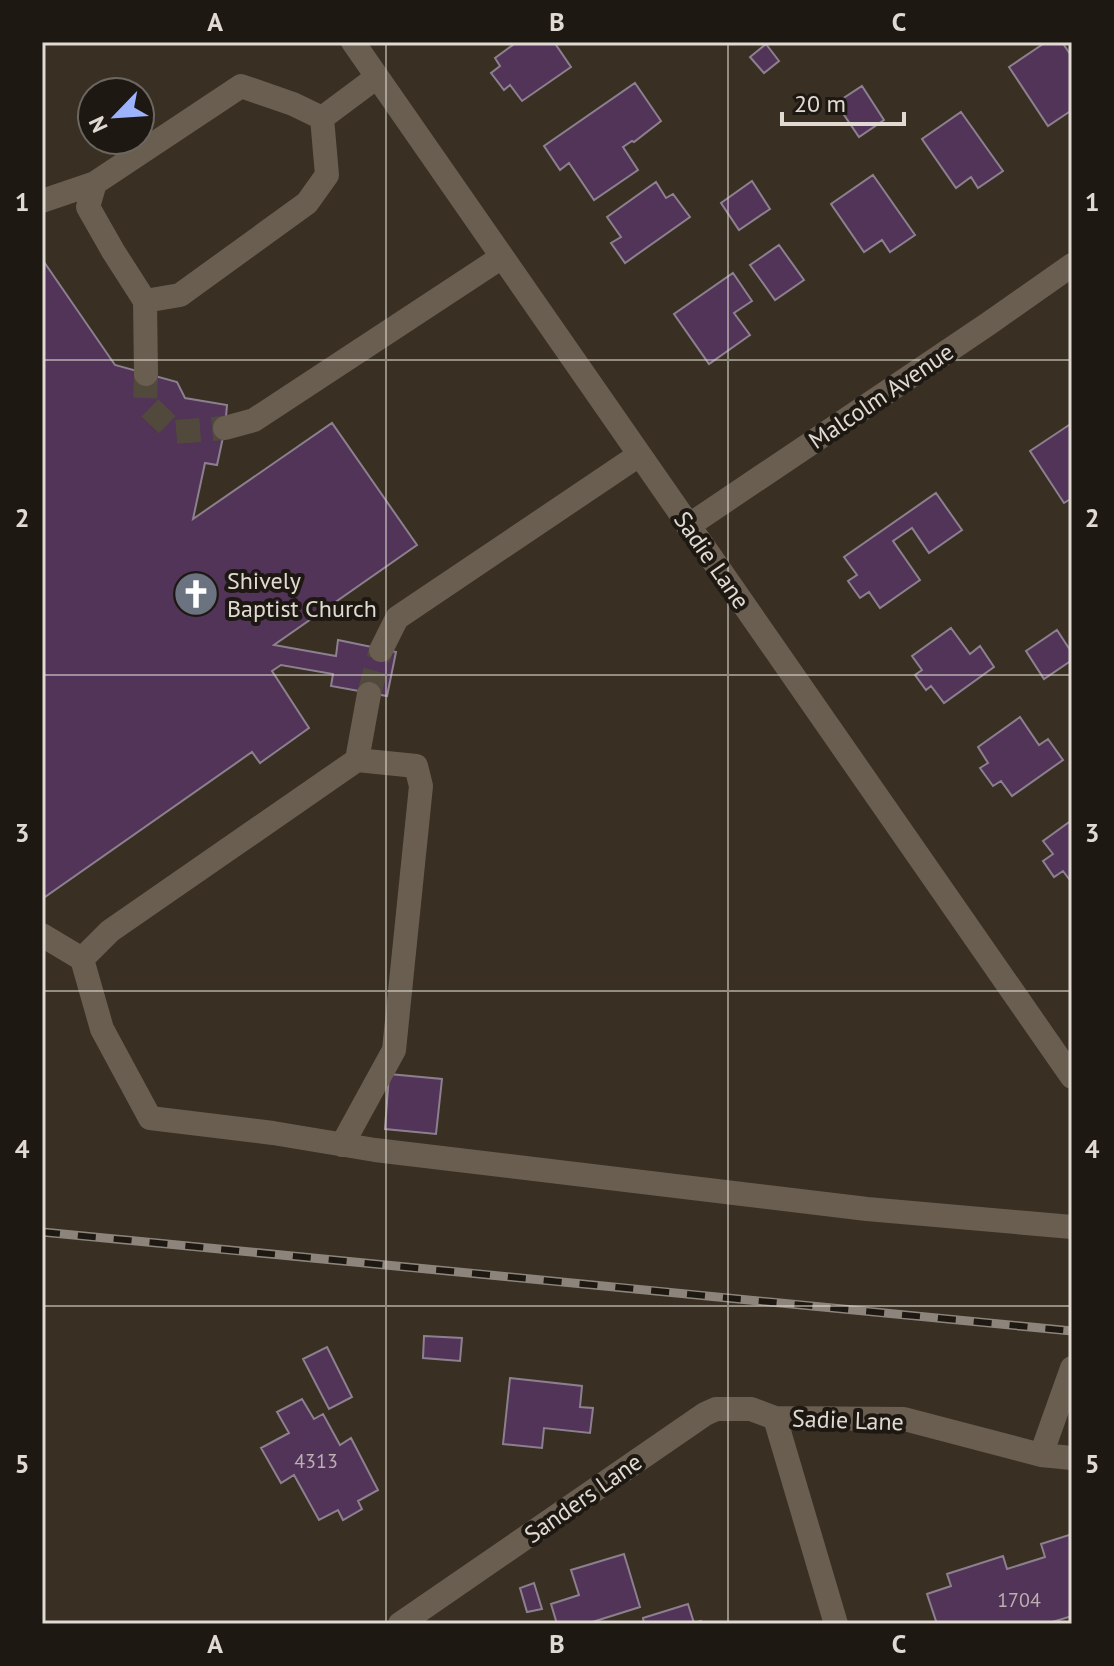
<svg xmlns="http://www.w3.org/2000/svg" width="1114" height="1666" viewBox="0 0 1114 1666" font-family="'PT Sans',sans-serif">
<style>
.building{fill:#513457;stroke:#8c808f;stroke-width:2}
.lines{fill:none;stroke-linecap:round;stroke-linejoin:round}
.minor-tunnel{stroke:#52493d;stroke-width:24;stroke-dasharray:24 12;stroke-linecap:butt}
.minor{stroke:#6a5e51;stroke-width:24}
.rail-casing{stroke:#8d857b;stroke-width:9}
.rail{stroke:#1d1812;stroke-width:6;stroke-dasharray:18;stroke-linecap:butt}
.grid{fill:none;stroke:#e0dad2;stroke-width:2;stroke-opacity:0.55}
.labels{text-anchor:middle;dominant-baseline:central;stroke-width:8;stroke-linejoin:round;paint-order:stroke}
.number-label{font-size:20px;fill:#bcb0b3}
.street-label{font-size:24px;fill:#e0dad2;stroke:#1d1812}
.poi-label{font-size:24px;fill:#e0dad2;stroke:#1d1812;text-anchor:start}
.neatline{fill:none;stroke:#e0dad2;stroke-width:3}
.grid-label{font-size:26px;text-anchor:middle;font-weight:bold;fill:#e0dad2}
</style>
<rect width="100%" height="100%" fill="#392f23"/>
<!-- building -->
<path class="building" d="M 517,42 L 554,42 L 571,67 L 522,101 L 510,85 L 504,90 L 491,73 L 500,66 L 495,58 Z
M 1046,42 L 1062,42 L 1072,57 L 1072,110 L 1048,126 L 1009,67 Z
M 766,44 L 779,61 L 764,73 L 750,57 Z
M 635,83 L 661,121 L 634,142 L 632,141 L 623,147 L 638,170 L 594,200 L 569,163 L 560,170 L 544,146 Z
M 862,86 L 884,120 L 859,137 L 836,103 Z
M 961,112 L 1003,171 L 978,188 L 971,177 L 956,188 L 922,139 Z
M 873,175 L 915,235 L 890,252 L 882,240 L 864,252 L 831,204 Z
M 752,181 L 770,209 L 739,230 L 721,203 Z
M 656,182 L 666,198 L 673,194 L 690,217 L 625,263 L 611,243 L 621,237 L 607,217 Z
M 779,245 L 804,280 L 775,300 L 750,265 Z
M 42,259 L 115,365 L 177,382 L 185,398 L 227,405 L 225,428 L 217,465 L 205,463 L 193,519 L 332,423 L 417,545 L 274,645 L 336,656 L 338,640 L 396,652 L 387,696 L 331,686 L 333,674 L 281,665 L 272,671 L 309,728 L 260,763 L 252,752 L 42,899 Z
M 733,273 L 752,301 L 734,313 L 750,335 L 709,364 L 674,314 Z
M 1072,423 L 1072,498 L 1064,503 L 1030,451 Z
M 936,493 L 962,530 L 929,553 L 912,528 L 893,541 L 920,580 L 880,608 L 869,592 L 860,598 L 848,581 L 857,575 L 844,557 Z
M 951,628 L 970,654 L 980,646 L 994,667 L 944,703 L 931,686 L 926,690 L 915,675 L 922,670 L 912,656 Z
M 1057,630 L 1072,653 L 1072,660 L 1044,679 L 1026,651 Z
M 1020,717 L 1039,745 L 1048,739 L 1063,760 L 1012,796 L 1001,781 L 993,786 L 980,768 L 988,763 L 978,747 Z
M 1072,820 L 1072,883 L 1063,871 L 1054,877 L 1043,861 L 1053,854 L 1043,841 Z
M 389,1074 L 442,1079 L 436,1134 L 385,1129 Z
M 424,1336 L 462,1338 L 460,1361 L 423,1358 Z
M 327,1347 L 352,1397 L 329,1409 L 303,1359 Z
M 510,1378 L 582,1386 L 580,1407 L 593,1408 L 590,1433 L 544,1428 L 542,1448 L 503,1444 Z
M 302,1399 L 314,1419 L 323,1414 L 340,1445 L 351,1438 L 378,1490 L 358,1501 L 362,1509 L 343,1520 L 338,1510 L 319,1520 L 294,1475 L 281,1483 L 261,1448 L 289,1433 L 277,1412 Z
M 1072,1534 L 1072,1616 L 1046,1624 L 937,1624 L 927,1594 L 951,1586 L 947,1574 L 1003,1556 L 1007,1569 L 1045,1557 L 1041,1544 Z
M 624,1554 L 640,1607 L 586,1624 L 557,1624 L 551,1604 L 579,1595 L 571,1570 Z
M 534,1583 L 542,1609 L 527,1612 L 520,1588 Z
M 688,1604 L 694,1623 L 701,1621 L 702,1624 L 644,1624 L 643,1618 Z"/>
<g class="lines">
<!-- minor-tunnel -->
<path class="minor-tunnel" d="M 146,374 L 145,403 L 175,432 L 225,428
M 369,694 L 381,650"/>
<!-- minor -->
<path class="minor" d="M 353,42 L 1072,1077
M 241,86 L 293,104 L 322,118 L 327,175 L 307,203 L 180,295 L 145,301 L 113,251 L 88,207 L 95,183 Z
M 322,118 L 377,77
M 42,201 L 95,183
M 145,301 L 146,374
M 225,428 L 254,420 L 502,257
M 688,526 L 988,324 L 1072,265
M 381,650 L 397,618 L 639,455
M 369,694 L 357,760 L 110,931 L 82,959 L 102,1029 L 150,1118 L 273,1133 L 375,1150 L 867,1209 L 1072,1227
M 42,935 L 82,959
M 342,1145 L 394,1050 L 421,786 L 416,766 L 357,760
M 775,1418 L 836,1624
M 1041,1455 L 1072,1368
M 400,1624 L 705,1414 L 716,1409 L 751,1409 L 775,1418 L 904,1419 L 1041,1455 L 1072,1458"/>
<!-- rail casing -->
<g class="rail-casing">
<path id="rail" d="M 42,1232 L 1072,1331"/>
</g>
<!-- rail -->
<use href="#rail" class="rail"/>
</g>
<!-- grid -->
<path class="grid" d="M 386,42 L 386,1624M 728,42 L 728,1624M 42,360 L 1072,360M 42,675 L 1072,675M 42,991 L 1072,991M 42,1306 L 1072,1306"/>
<!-- icons -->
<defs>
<g id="church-disc" transform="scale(2.3)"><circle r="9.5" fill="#6b7280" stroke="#1d1812"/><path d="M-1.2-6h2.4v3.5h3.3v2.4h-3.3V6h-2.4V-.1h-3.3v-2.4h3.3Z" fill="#fff"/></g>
</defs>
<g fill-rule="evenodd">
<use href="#church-disc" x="196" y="594"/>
</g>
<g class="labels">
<!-- number labels -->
<g class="number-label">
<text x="316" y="1461">4313</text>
<text x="1019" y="1600">1704</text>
</g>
<!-- street labels -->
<g class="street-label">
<text transform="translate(881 396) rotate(-34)">Malcolm Avenue</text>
<text transform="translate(712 560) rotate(55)">Sadie Lane</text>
<text transform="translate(848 1420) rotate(2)">Sadie Lane</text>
<text transform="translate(583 1498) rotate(-35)">Sanders Lane</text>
</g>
<!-- poi labels -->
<g class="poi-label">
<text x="227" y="580">Shively<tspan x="227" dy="28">Baptist Church</tspan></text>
</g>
</g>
<!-- border -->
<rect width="1114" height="1666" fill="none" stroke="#1d1812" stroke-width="88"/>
<!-- north arrow -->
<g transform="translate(116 116) rotate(245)"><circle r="38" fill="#1d1812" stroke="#6b665f" stroke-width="2"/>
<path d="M0-6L14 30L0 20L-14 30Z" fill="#9db4fd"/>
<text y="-12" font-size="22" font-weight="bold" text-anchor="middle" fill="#e0dad2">N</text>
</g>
<!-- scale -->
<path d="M782 112v12h122v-12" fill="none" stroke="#e0dad2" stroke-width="4"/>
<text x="794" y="112" font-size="24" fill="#e0dad2" stroke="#1d1812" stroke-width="6" paint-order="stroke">20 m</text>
<rect x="44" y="44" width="1026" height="1578" class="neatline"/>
<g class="grid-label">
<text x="215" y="31">A</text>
<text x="557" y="31">B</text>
<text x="899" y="31">C</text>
<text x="22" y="211">1</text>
<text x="1092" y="211">1</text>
<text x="22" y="527">2</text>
<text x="1092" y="527">2</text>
<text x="22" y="842">3</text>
<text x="1092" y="842">3</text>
<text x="22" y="1158">4</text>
<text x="1092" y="1158">4</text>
<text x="22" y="1473">5</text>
<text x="1092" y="1473">5</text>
<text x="215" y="1653">A</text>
<text x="557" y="1653">B</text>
<text x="899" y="1653">C</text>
</g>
</svg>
